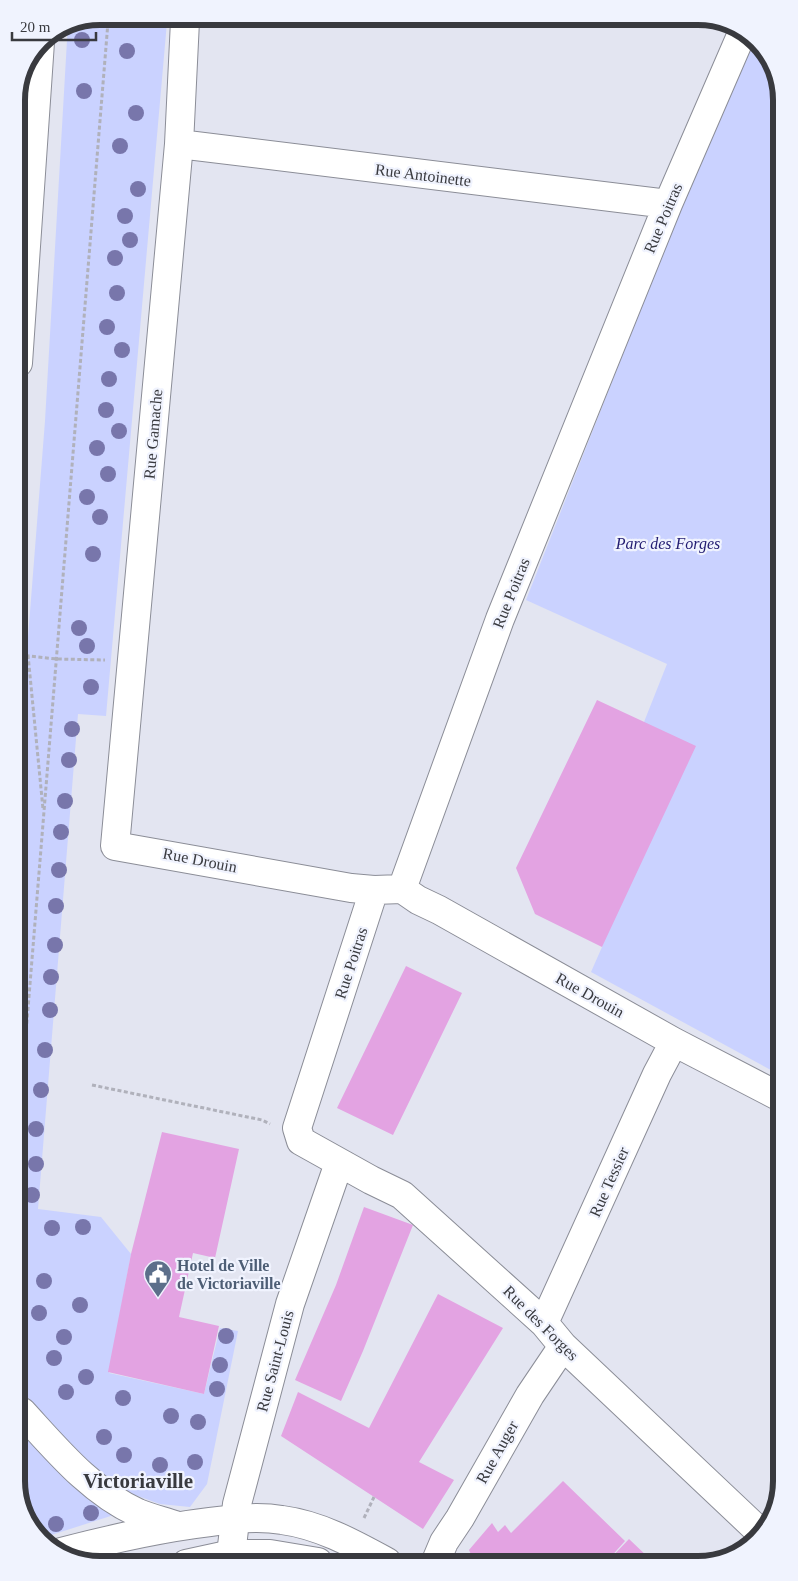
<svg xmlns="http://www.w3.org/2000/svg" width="798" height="1581" viewBox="0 0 798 1581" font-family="'Times New Roman',serif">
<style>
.green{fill:#cad2ff}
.building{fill:#e3a3e2}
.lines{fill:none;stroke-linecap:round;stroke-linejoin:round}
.minor-casing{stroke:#8b8d97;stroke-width:30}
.tertiary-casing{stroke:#8b8d97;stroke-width:30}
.path{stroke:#b0b1bb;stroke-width:3;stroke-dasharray:4 2.5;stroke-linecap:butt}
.minor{stroke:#fff;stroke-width:28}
.tertiary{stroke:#fff;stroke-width:28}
.tree{fill:#7876ab}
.labels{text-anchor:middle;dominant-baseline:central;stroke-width:4.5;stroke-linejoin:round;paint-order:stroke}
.street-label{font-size:16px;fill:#393a3f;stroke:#f0f3fe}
.park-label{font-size:16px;font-style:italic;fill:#211b71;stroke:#f0f3fe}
.service-label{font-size:16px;font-weight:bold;fill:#4e5e75;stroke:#f0f3fe;text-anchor:start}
.district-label{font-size:21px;font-weight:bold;fill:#393a3f;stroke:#f0f3fe}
.rim{fill:none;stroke:#393a3f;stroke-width:6}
</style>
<rect width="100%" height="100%" fill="#e3e5f1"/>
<!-- green -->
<path class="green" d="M 167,22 L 106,716 L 78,714 L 38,1209 L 101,1217 L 131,1254 L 109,1373 L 204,1394 L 220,1328 L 238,1331 L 207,1484 L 190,1507 L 160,1504 L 124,1491 L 80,1458 L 50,1425 L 22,1390 L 19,752 L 45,421 L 68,23 Z
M 749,34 L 775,68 L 780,1075 L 591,972 L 602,947 L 644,722 L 667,664 L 526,600 Z
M 22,1429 L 120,1513 L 42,1538 L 23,1513 Z"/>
<!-- building -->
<path class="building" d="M 597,700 L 696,746 L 602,947 L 535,914 L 516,868 Z
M 406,966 L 462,993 L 393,1135 L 337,1108 Z
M 162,1132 L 239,1149 L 215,1258 L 193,1253 L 179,1317 L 219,1326 L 204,1394 L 108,1372 L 131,1254 Z
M 364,1207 L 413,1225 L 363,1351 L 341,1401 L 295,1380 L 336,1285 Z
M 438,1294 L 503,1328 L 419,1462 L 454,1480 L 423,1529 L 281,1436 L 298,1392 L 369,1428 Z
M 563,1481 L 625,1541 L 608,1560 L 474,1561 L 469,1550 L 492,1523 L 498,1532 L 505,1525 L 511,1533 Z
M 629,1539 L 650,1559 L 609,1560 Z"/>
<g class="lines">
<!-- minor casing -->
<g class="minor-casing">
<path id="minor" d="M 185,21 L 179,144 L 115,846 L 351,888 L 374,890
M 743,31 L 668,204 L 500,619 L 402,889 L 374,890 L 297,1128 L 301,1141 L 371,1180 L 402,1195 L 544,1323 L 563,1346 L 761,1533
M 179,144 L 668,204
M 18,363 L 40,42
M 402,889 L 418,900 L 439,910 L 674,1042 L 780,1097
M 544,1323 L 657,1074 L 674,1042
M 436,1561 L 444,1542 L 460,1518 L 530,1395 L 563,1346
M 230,1563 L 237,1504 L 290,1304 L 339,1163"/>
</g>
<!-- tertiary casing -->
<g class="tertiary-casing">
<path id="tertiary" d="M 22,1412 C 56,1449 91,1492 138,1513 C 150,1518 163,1521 175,1525
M 61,1552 C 111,1539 159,1528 210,1522 C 233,1519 258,1516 282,1520 C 320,1525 354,1544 387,1562
M 186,1564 L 232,1554 L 270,1554 L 318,1562"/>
</g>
<!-- path -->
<path class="path" d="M 19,655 L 57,659 L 105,660
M 28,655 L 43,809
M 92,1085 L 262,1120 L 270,1124
M 21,1095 L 108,22
M 364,1518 L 374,1497"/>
<!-- minor -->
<use href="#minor" class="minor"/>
<!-- tertiary -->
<use href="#tertiary" class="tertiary"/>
</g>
<!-- trees -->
<g class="tree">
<circle cx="82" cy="40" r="8"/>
<circle cx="127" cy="51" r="8"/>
<circle cx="84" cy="91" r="8"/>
<circle cx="136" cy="113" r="8"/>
<circle cx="120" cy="146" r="8"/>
<circle cx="138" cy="189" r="8"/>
<circle cx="125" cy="216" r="8"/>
<circle cx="130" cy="240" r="8"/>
<circle cx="115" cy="258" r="8"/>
<circle cx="117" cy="293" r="8"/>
<circle cx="107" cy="327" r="8"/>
<circle cx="122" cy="350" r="8"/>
<circle cx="109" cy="379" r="8"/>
<circle cx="106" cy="410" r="8"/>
<circle cx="119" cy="431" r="8"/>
<circle cx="97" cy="448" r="8"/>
<circle cx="108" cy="474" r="8"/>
<circle cx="87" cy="497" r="8"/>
<circle cx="100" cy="517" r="8"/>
<circle cx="93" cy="554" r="8"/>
<circle cx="79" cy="628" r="8"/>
<circle cx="87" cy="646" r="8"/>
<circle cx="91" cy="687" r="8"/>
<circle cx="72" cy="729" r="8"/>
<circle cx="69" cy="760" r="8"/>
<circle cx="65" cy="801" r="8"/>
<circle cx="61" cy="832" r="8"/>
<circle cx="59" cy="870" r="8"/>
<circle cx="56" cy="906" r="8"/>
<circle cx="55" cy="945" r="8"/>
<circle cx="51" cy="977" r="8"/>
<circle cx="50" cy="1010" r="8"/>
<circle cx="45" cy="1050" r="8"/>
<circle cx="41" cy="1090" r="8"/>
<circle cx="36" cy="1129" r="8"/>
<circle cx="36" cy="1164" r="8"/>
<circle cx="32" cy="1195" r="8"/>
<circle cx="83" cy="1227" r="8"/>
<circle cx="52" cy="1228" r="8"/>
<circle cx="44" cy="1281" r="8"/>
<circle cx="80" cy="1305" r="8"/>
<circle cx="39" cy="1313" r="8"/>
<circle cx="226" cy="1336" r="8"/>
<circle cx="64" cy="1337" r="8"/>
<circle cx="54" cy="1358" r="8"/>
<circle cx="220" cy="1365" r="8"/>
<circle cx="86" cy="1377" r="8"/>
<circle cx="217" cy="1389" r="8"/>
<circle cx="66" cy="1392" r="8"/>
<circle cx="123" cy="1398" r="8"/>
<circle cx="171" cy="1416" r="8"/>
<circle cx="198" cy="1422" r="8"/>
<circle cx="104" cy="1437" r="8"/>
<circle cx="124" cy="1455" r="8"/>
<circle cx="195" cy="1462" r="8"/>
<circle cx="160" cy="1465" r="8"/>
<circle cx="91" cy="1513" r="8"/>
<circle cx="56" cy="1524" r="8"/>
</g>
<!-- icons -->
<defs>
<g id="civic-pin" transform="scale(1.4375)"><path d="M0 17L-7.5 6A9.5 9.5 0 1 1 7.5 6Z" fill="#5c6f8a" stroke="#f0f3fe"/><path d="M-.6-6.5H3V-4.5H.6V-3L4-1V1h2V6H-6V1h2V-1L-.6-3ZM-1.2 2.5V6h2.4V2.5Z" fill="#fff"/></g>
</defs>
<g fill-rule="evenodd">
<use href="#civic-pin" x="158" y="1274"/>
</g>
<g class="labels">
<!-- street labels -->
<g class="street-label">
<text transform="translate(423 175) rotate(7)">Rue Antoinette</text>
<text transform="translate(663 218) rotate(-67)">Rue Poitras</text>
<text transform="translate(153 434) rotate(-85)">Rue Gamache</text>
<text transform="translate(511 593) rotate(-68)">Rue Poitras</text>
<text transform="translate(200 860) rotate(11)">Rue Drouin</text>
<text transform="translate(351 963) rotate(-72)">Rue Poitras</text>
<text transform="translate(590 995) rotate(29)">Rue Drouin</text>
<text transform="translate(609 1182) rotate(-66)">Rue Tessier</text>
<text transform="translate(541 1323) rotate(45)">Rue des Forges</text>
<text transform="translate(275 1361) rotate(-75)">Rue Saint-Louis</text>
<text transform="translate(497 1452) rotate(-61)">Rue Auger</text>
</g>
<!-- park labels -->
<g class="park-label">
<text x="668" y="543">Parc des Forges</text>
</g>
<!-- service labels -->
<g class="service-label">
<text x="177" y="1265">Hotel de Ville<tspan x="177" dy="18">de Victoriaville</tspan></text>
</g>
<!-- district labels -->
<g class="district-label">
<text x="138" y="1481">Victoriaville</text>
</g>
</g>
<!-- crop -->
<path d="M0 0H798V1581H0ZM100 25H698A75 75 0 0 1 773 100V1481A75 75 0 0 1 698 1556H100A75 75 0 0 1 25 1481V100A75 75 0 0 1 100 25Z" fill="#f0f3fe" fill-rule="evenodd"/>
<path class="rim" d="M100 25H698A75 75 0 0 1 773 100V1481A75 75 0 0 1 698 1556H100A75 75 0 0 1 25 1481V100A75 75 0 0 1 100 25Z"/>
<!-- scale -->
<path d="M12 32v8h84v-8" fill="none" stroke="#393a3f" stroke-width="2.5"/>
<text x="20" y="32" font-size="15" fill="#393a3f" stroke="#f0f3fe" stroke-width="4" paint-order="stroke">20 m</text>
</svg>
